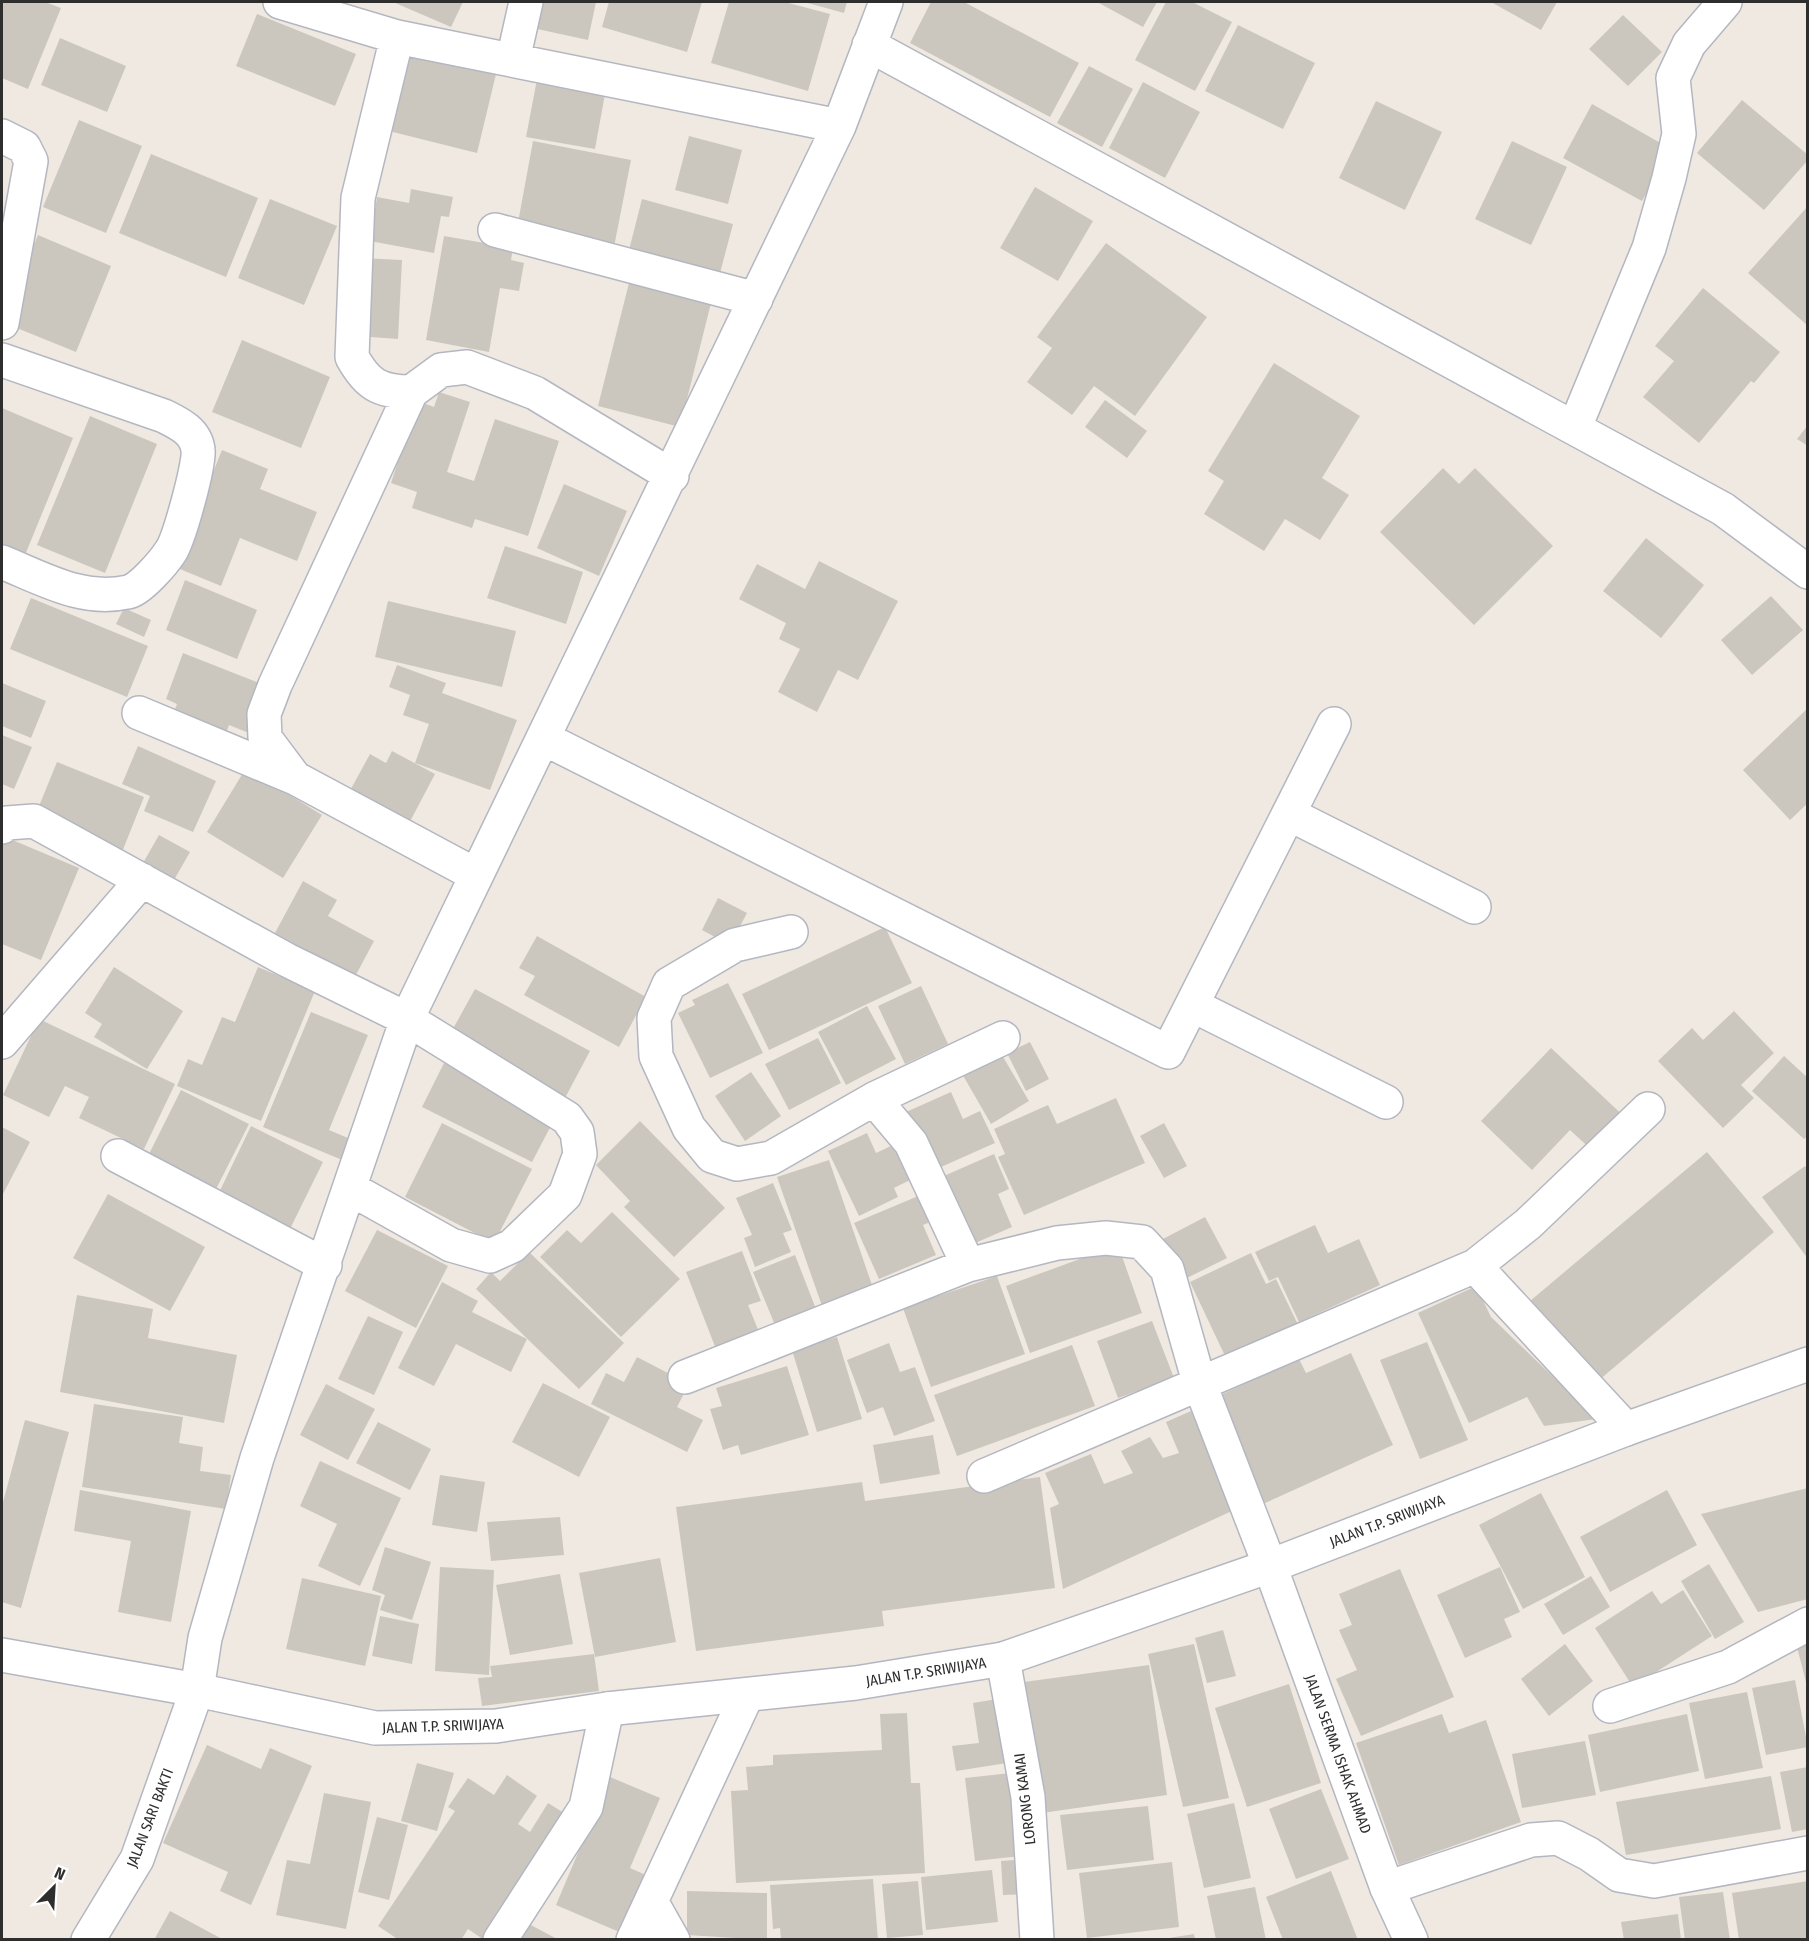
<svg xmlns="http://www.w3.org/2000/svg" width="1809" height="1941" viewBox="0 0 1809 1941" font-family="'Fira Sans Condensed',sans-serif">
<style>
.building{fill:#cbc7bf}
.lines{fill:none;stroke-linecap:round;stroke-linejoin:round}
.minor-casing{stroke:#b4b7c1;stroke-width:36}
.tertiary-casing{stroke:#b4b7c1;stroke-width:36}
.secondary-casing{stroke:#b4b7c1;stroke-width:36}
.minor{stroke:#fff;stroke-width:33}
.tertiary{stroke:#fff;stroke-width:33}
.secondary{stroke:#fff;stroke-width:33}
.labels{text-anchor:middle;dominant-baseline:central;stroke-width:4.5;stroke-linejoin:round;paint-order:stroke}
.street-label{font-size:15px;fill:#2e2e2e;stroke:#fff}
</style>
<rect width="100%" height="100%" fill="#efe9e1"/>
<!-- building -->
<path class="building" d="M 2,2 L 45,2 L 61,8 L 28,89 L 2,78 Z
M 393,2 L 463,2 L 451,27 Z
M 533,2 L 596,2 L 588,40 L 528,27 Z
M 609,2 L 702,2 L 687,52 L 602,27 Z
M 729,2 L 785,2 L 830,14 L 808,91 L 711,63 Z
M 804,2 L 847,2 L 844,13 Z
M 931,2 L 964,2 L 1079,63 L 1050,117 L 910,43 Z
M 1097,2 L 1157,2 L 1143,27 Z
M 1166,2 L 1192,2 L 1232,22 L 1195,91 L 1135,60 Z
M 1491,2 L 1557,2 L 1541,30 Z
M 257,14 L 356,54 L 335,106 L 236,66 Z
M 1623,15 L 1662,52 L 1628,86 L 1589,49 Z
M 1238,25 L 1315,63 L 1283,129 L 1205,91 Z
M 60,38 L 126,66 L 107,112 L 41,85 Z
M 401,46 L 497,70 L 477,153 L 389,131 Z
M 1089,66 L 1133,89 L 1102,147 L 1057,123 Z
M 539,69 L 607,83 L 595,149 L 526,137 Z
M 1143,82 L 1200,112 L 1165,178 L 1109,148 Z
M 1742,100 L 1808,155 L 1808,160 L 1764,210 L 1697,153 Z
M 1376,101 L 1442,132 L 1405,210 L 1339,178 Z
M 1592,104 L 1671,149 L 1642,201 L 1563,158 Z
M 79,120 L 142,146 L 106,233 L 43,207 Z
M 689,136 L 742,150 L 728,204 L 675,190 Z
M 533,141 L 631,160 L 614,247 L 517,228 Z
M 1512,141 L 1567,167 L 1531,245 L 1475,219 Z
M 151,154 L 258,198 L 226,277 L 119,233 Z
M 1035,187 L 1093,221 L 1058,281 L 1000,248 Z
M 411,189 L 453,197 L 449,217 L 441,216 L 434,253 L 370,241 L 377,197 L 409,203 Z
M 270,199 L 337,226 L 304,305 L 238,278 Z
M 642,199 L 733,224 L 720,273 L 627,258 Z
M 1808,206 L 1808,326 L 1748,273 Z
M 38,235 L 111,266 L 76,352 L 2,322 Z
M 444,236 L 513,248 L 511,260 L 524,263 L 519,291 L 500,288 L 489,352 L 426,340 Z
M 1106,243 L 1207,317 L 1135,416 L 1094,386 L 1072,415 L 1027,382 L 1052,348 L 1037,337 Z
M 361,258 L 402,260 L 398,339 L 357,336 Z
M 630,279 L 712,299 L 680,427 L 598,406 Z
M 1703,288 L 1780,352 L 1754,383 L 1751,381 L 1699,443 L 1643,397 L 1674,361 L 1655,346 Z
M 242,340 L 330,377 L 301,448 L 212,412 Z
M 1274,363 L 1360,416 L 1322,478 L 1349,495 L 1320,540 L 1285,519 L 1264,551 L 1204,514 L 1224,481 L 1208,471 Z
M 439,392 L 470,402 L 447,472 L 474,481 L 495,419 L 559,441 L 528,536 L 475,519 L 472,528 L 412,508 L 417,492 L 391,483 L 418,401 L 434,407 Z
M 1105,400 L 1147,431 L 1127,458 L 1085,427 Z
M 2,408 L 73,438 L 25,555 L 2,543 Z
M 90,416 L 157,444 L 105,573 L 37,545 Z
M 1808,425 L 1808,446 L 1797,439 Z
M 222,450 L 268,469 L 260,489 L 317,512 L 297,561 L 240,538 L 221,586 L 175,567 Z
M 1443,468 L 1459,484 L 1475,468 L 1553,546 L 1474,625 L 1380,532 Z
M 564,484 L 627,511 L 599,576 L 537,548 Z
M 1646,538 L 1704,585 L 1661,638 L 1603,591 Z
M 505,546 L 583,572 L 566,624 L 487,598 Z
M 819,561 L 898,601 L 858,680 L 838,670 L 817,712 L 778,692 L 800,649 L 779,639 L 786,623 L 739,599 L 757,564 L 805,589 Z
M 185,580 L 257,610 L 237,659 L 166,630 Z
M 1771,596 L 1803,630 L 1752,675 L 1721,640 Z
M 31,598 L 148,646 L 127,697 L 10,649 Z
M 388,601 L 516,631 L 502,687 L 375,657 Z
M 124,608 L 151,620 L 144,637 L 116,624 Z
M 183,653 L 267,686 L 249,733 L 229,725 L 223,742 L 170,722 L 177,704 L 166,699 Z
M 397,665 L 446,683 L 442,693 L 517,720 L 490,790 L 415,763 L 429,724 L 403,715 L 410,695 L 389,687 Z
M 2,683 L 46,701 L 31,738 L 2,726 Z
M 1808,708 L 1808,803 L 1790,820 L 1743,770 Z
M 2,735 L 32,747 L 14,789 L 2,784 Z
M 138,746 L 216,781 L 193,832 L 144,811 L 150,796 L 122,784 Z
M 392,751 L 435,774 L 406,829 L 346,798 L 370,754 L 386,763 Z
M 57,762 L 144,797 L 122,852 L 35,816 Z
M 246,768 L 322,815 L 283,878 L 207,832 Z
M 159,835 L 190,852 L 170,887 L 139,870 Z
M 3,836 L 79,868 L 41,960 L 2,944 Z
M 303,881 L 337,900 L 328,916 L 374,941 L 349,988 L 269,944 Z
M 718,898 L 747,913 L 730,945 L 702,930 Z
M 885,927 L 912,983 L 769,1050 L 742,994 Z
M 537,936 L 646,997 L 619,1047 L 524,995 L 535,976 L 519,968 Z
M 114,967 L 183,1011 L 147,1069 L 94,1037 L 102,1024 L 85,1013 Z
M 258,967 L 315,991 L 261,1121 L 177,1086 L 188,1059 L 202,1065 L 222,1017 L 235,1022 Z
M 728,983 L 763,1053 L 710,1078 L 678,1013 L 695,1005 L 692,1000 Z
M 921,986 L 948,1044 L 905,1064 L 878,1006 Z
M 475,989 L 590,1051 L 565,1098 L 449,1036 Z
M 867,1006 L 896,1059 L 846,1085 L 818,1032 Z
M 1734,1011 L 1774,1053 L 1741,1085 L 1754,1098 L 1723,1128 L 1658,1061 L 1692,1028 L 1703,1040 Z
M 311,1012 L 368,1035 L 329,1130 L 355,1141 L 347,1162 L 263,1127 Z
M 39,1019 L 175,1084 L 144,1149 L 79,1118 L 89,1097 L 65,1086 L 49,1117 L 3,1095 Z
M 818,1038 L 841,1083 L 789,1110 L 765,1064 Z
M 1030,1042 L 1049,1079 L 1026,1091 L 1007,1053 Z
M 1551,1048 L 1628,1120 L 1596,1154 L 1570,1130 L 1532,1170 L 1481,1121 Z
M 999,1050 L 1029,1101 L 991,1124 L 961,1072 Z
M 1784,1056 L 1808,1078 L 1808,1136 L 1804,1139 L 1752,1091 Z
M 444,1063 L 555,1118 L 532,1162 L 422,1107 Z
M 751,1072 L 781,1116 L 745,1141 L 715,1096 Z
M 181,1090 L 249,1124 L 210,1201 L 143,1166 Z
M 951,1092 L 963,1119 L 980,1111 L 995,1143 L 932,1171 L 906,1112 Z
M 1116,1098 L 1145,1163 L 1024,1215 L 998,1157 L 1005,1154 L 994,1129 L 1048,1105 L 1057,1124 Z
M 640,1121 L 725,1208 L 674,1257 L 624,1207 L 630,1201 L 596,1165 Z
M 442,1123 L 532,1169 L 494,1243 L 405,1197 Z
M 1164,1123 L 1187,1166 L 1164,1178 L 1140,1136 Z
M 251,1126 L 323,1162 L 286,1237 L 214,1203 Z
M 2,1127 L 30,1142 L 2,1196 Z
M 867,1133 L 876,1153 L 893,1145 L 910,1180 L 894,1188 L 898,1197 L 859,1216 L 828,1151 Z
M 1707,1152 L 1774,1232 L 1598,1381 L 1530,1301 Z
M 994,1154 L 1009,1189 L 998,1194 L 1012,1227 L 966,1247 L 937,1179 Z
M 829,1160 L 873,1288 L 822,1306 L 777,1177 Z
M 1805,1166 L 1808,1170 L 1808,1259 L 1762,1197 Z
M 773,1183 L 792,1230 L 783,1233 L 791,1252 L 755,1267 L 744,1238 L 752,1235 L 736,1198 Z
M 108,1194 L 205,1247 L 170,1311 L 73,1258 Z
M 923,1194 L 935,1220 L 923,1225 L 936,1255 L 879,1279 L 854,1223 Z
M 612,1212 L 680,1279 L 621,1337 L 540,1257 L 567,1230 L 581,1243 Z
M 1205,1217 L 1227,1258 L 1183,1280 L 1161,1240 Z
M 1315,1225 L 1328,1253 L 1359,1239 L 1380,1285 L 1299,1322 L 1278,1277 L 1269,1281 L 1255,1252 Z
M 377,1230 L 448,1266 L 416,1328 L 345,1291 Z
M 1118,1245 L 1142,1313 L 1030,1353 L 1006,1286 Z
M 742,1251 L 761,1301 L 748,1305 L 759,1332 L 716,1349 L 686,1272 Z
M 529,1252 L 624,1343 L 579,1389 L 476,1289 L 491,1272 L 500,1281 Z
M 1251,1253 L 1266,1284 L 1276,1279 L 1302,1333 L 1226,1358 L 1190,1282 Z
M 795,1255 L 816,1309 L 775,1325 L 753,1272 Z
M 997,1276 L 1025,1354 L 931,1387 L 903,1308 Z
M 442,1282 L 478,1301 L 472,1312 L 527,1339 L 511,1372 L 456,1344 L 434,1386 L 398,1368 Z
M 1476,1286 L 1491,1317 L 1597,1419 L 1544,1426 L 1527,1397 L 1469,1423 L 1418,1313 Z
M 77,1295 L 153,1309 L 148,1338 L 237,1355 L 224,1423 L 60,1392 Z
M 368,1316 L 403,1332 L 374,1395 L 338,1379 Z
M 1152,1321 L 1174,1378 L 1118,1398 L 1097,1341 Z
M 837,1337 L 862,1419 L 817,1432 L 792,1350 Z
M 1427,1342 L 1468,1440 L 1420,1459 L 1380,1360 Z
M 889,1343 L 900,1372 L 915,1367 L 935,1421 L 894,1436 L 883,1407 L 867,1413 L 847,1360 Z
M 1072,1345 L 1095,1406 L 957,1456 L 934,1395 Z
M 1351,1353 L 1393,1445 L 1263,1504 L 1214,1398 L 1299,1359 L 1306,1373 Z
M 637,1357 L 689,1384 L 677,1407 L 703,1420 L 687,1452 L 591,1404 L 606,1373 L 624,1382 Z
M 787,1366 L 809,1435 L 741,1455 L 738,1445 L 723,1450 L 710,1409 L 722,1406 L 716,1388 Z
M 543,1383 L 610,1417 L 579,1477 L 512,1442 Z
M 326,1384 L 375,1409 L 348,1460 L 300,1435 Z
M 94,1404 L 183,1417 L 179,1443 L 203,1447 L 200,1471 L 231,1475 L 226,1509 L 82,1487 Z
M 1191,1411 L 1234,1510 L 1063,1589 L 1050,1508 L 1059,1504 L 1045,1473 L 1091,1454 L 1104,1484 L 1133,1473 L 1121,1451 L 1150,1437 L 1163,1458 L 1179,1453 L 1166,1422 Z
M 25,1420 L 69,1432 L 21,1608 L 2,1602 L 2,1506 Z
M 378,1422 L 431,1449 L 410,1490 L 356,1463 Z
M 933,1435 L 940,1474 L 880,1484 L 873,1445 Z
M 320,1461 L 401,1498 L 360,1586 L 318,1566 L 337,1524 L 300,1506 Z
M 440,1475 L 485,1482 L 477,1532 L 432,1525 Z
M 1040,1477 L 1055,1588 L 882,1611 L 884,1626 L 696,1651 L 676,1507 L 862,1482 L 865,1501 Z
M 1808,1488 L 1808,1599 L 1758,1612 L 1701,1514 Z
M 80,1490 L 191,1511 L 171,1622 L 118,1612 L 131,1541 L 74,1531 Z
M 1667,1490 L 1697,1545 L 1610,1592 L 1580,1537 Z
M 1541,1493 L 1585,1577 L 1523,1609 L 1479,1525 Z
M 560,1517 L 564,1555 L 491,1561 L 487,1522 Z
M 385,1547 L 431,1562 L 412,1620 L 380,1610 L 385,1595 L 372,1590 Z
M 660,1558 L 676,1642 L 595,1657 L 579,1573 Z
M 1709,1564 L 1744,1622 L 1715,1639 L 1681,1581 Z
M 440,1567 L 494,1570 L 489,1675 L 435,1671 Z
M 1500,1567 L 1520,1612 L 1504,1619 L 1512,1637 L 1465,1658 L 1437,1595 Z
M 1400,1569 L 1454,1697 L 1361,1736 L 1336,1679 L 1357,1670 L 1339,1630 L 1352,1625 L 1339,1594 Z
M 560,1574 L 573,1644 L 510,1655 L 496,1585 Z
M 1591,1576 L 1610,1607 L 1563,1635 L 1544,1604 Z
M 302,1578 L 381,1596 L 365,1666 L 286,1649 Z
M 1683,1590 L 1712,1636 L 1633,1687 L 1595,1628 L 1652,1591 L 1661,1604 Z
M 380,1616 L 419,1624 L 412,1664 L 372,1656 Z
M 1223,1630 L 1236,1676 L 1207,1683 L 1195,1638 Z
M 1808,1642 L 1808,1686 L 1807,1686 L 1797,1647 Z
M 1194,1644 L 1229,1798 L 1183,1807 L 1148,1654 Z
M 1565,1644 L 1593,1681 L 1549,1716 L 1521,1679 Z
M 594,1654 L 599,1691 L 482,1706 L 478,1678 L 492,1677 L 490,1666 Z
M 1149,1665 L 1167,1795 L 1042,1813 L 1024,1682 Z
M 1795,1680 L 1808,1747 L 1766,1755 L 1752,1688 Z
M 1289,1684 L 1321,1783 L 1247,1807 L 1215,1708 Z
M 1747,1692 L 1763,1768 L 1705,1779 L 1689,1703 Z
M 1003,1698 L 1013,1762 L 956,1771 L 952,1746 L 979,1743 L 973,1703 Z
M 907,1713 L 911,1783 L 920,1783 L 925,1873 L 736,1883 L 731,1791 L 748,1790 L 746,1767 L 773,1765 L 773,1755 L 882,1750 L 880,1714 Z
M 1442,1714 L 1449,1733 L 1486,1720 L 1521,1822 L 1399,1865 L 1356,1743 Z
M 1687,1714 L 1699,1771 L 1600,1792 L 1588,1735 Z
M 1585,1741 L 1596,1795 L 1522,1808 L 1512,1754 Z
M 207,1745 L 261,1769 L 270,1748 L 312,1766 L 251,1905 L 220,1891 L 228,1872 L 163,1843 Z
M 417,1763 L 454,1773 L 437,1831 L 401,1821 Z
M 1808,1767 L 1808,1829 L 1792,1832 L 1780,1772 Z
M 1011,1773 L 1021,1856 L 975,1861 L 965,1778 Z
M 507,1775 L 537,1796 L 518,1824 L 530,1832 L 548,1803 L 569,1816 L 484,1940 L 468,1929 L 461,1940 L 399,1940 L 378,1926 L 455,1811 L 448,1807 L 468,1778 L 494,1795 Z
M 1771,1776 L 1781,1829 L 1626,1855 L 1616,1802 Z
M 610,1777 L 660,1798 L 630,1868 L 648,1876 L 624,1934 L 556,1905 Z
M 1321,1789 L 1349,1859 L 1296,1879 L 1269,1809 Z
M 324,1793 L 371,1802 L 346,1929 L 276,1915 L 287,1860 L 310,1864 Z
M 1234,1803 L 1251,1878 L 1204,1888 L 1187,1814 Z
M 1148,1806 L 1154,1860 L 1067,1870 L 1060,1815 Z
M 377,1817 L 408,1825 L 389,1900 L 358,1892 Z
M 1029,1859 L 1031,1894 L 1003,1895 L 1001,1861 Z
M 1172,1862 L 1179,1927 L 1087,1938 L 1079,1873 Z
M 992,1870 L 998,1922 L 926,1930 L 921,1877 Z
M 1331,1871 L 1358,1940 L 1283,1940 L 1266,1897 Z
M 873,1879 L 878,1940 L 781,1940 L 780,1928 L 773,1929 L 770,1885 Z
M 918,1881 L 923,1935 L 887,1938 L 882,1884 Z
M 1808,1881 L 1808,1940 L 1739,1940 L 1732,1893 Z
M 1255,1887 L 1266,1940 L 1216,1940 L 1207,1896 Z
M 687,1891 L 767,1893 L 767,1940 L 687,1935 Z
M 1723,1892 L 1730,1940 L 1685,1940 L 1679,1897 Z
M 170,1911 L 224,1940 L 154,1940 Z
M 1678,1914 L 1681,1940 L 1624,1940 L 1621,1922 Z
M 527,1923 L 559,1940 L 518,1940 Z
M 1194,1934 L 1195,1940 L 1169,1940 L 1169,1938 Z"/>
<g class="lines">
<!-- minor casing -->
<g class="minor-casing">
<path id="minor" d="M 280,2 L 397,37 L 839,126
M 397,37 L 358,198 L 352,357 C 367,384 379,392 411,392
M 869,45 L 1723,509 L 1808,572
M 513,60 L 526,2
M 2,136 L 24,147 L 31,161 L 2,323
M 495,230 L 756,299
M 2,360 L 164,416 C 178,423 196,431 198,450 C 200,464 179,539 171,551 C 164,562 140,590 128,592 C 82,602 44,579 2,562
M 1575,427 L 1649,248 L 1669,178 L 1679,134 L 1673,78 L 1689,44 L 1725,2
M 139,713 L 295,778
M 543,738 L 1168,1052 L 1334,724
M 1289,814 L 1474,907
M 2,827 L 7,823 L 34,821 L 287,960 L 407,1019 L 567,1118 L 577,1132 L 580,1154 L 565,1195 L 512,1246 L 490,1256 L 451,1245 L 351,1189
M 476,875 L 295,778 L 265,738 L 264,714 L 275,685 L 411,392 L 441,370 L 467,367 L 535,393 L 672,476
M 791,932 L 735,945 L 669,984 L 654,1018 L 656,1056 L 689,1128 L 712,1156 L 737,1164 L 771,1158 L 874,1099 L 911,1143 L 968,1265 L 1057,1243 L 1106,1238 L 1142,1242 L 1167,1269 L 1199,1382 L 1270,1566
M 1192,1005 L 1386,1102
M 2,1042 L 142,880
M 874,1099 L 1003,1038
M 118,1156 L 325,1265
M 1475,1266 L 1626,1429
M 685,1377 L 968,1265
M 984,1476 L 1475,1266 L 1528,1224 L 1648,1109
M 1003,1659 L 1028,1797 L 1037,1940
M 197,1690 L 205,1638 L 257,1458 L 407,1019 L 839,126 L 886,2
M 1610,1706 L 1728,1667 L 1808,1624
M 1387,1888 L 1531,1840 L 1558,1838 L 1589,1854 L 1619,1875 L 1654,1881 L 1808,1853
M 651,1901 L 673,1940
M 500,1940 L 586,1807 L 607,1709
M 633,1940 L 747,1695"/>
</g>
<!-- tertiary casing -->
<g class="tertiary-casing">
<path id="tertiary" d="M 1270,1566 L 1387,1888 L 1411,1940"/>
</g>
<!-- secondary casing -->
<g class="secondary-casing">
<path id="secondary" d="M 2,1655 L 197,1690 L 375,1728 L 496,1726 L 607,1709 L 856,1683 L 1003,1659 L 1270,1566 L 1626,1429 L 1808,1364
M 88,1940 L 137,1859 L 197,1690"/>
</g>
<!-- minor -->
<use href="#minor" class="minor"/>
<!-- tertiary -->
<use href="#tertiary" class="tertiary"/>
<!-- secondary -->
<use href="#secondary" class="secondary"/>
</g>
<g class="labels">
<!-- street labels -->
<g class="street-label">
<text transform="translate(1387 1521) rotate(-21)">JALAN T.P. SRIWIJAYA</text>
<text transform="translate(926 1672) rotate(-9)">JALAN T.P. SRIWIJAYA</text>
<text transform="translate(443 1726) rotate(-2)">JALAN T.P. SRIWIJAYA</text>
<text transform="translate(1338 1754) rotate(70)">JALAN SERMA ISHAK AHMAD</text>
<text transform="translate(1025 1799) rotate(-97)">LORONG KAMAI</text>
<text transform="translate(150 1818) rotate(-69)">JALAN SARI BAKTI</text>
</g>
</g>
<!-- border -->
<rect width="1809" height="1941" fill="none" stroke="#2e2e2e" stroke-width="6"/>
<!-- north arrow -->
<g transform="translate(54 1887) rotate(24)" stroke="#ffffff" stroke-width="4.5" paint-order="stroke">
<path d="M0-4.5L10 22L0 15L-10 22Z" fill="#2e2e2e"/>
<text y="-9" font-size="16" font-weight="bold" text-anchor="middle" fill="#2e2e2e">N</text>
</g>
</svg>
